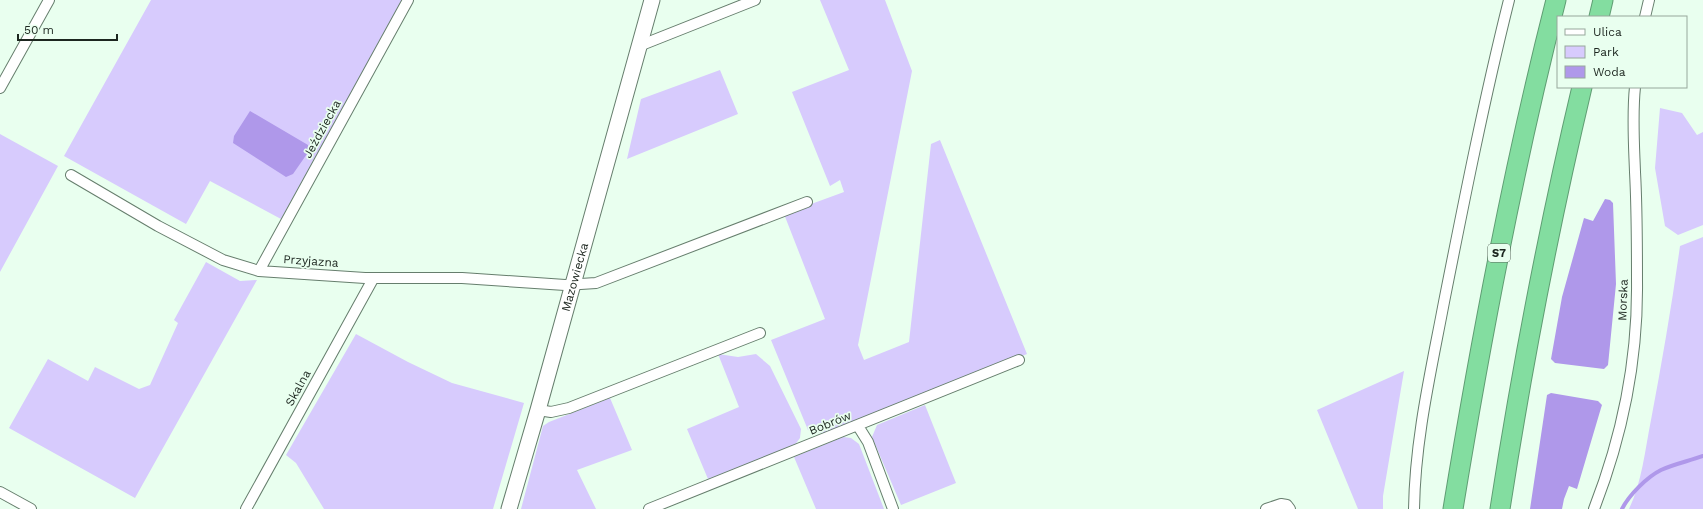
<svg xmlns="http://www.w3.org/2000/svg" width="1703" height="509" viewBox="0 0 1703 509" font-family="'Work Sans',sans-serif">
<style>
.green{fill:#d7cbfd}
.water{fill:#af98ea}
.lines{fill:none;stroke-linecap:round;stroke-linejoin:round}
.stream{stroke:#af98ea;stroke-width:4}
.street-casing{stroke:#667e6d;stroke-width:12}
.secondary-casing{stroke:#667e6d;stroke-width:17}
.highway-casing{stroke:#5f9d73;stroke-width:21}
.street{stroke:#fff;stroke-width:10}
.secondary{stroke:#fff;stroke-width:15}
.highway{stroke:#83dda0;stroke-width:19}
.labels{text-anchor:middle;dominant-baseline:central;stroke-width:3.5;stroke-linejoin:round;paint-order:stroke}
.shield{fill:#e9ffef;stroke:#5a675d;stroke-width:1}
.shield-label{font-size:11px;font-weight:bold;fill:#1c261f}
.street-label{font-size:12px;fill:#1c261f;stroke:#e9ffef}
</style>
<rect width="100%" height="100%" fill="#e9ffef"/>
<!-- green -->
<path class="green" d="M 151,0 L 402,0 L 281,219 L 210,181 L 186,224 L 64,156 Z
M 820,0 L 885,0 L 912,71 L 858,345 L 864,360 L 909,342 L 931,144 L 940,140 L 1027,354 L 826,434 L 808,430 L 771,340 L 825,319 L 784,214 L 844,192 L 840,180 L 830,186 L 792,92 L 849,70 Z
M 720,70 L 738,114 L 627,159 L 641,99 Z
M 1660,108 L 1682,113 L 1697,135 L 1703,132 L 1703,225 L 1678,235 L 1665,226 L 1655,168 Z
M 0,134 L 58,166 L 0,272 Z
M 1703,237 L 1703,509 L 1629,509 C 1642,482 1645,450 1651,420 C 1662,362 1672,304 1680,246 Z
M 206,262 L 240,281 L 257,280 L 135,498 L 9,428 L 48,359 L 88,381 L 95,367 L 139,389 L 150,385 L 178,323 L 174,320 Z
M 356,334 L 408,362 L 452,383 L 524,403 L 493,509 L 324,509 L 296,463 L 286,455 Z
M 718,354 L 738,357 L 756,354 L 770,366 L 801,429 L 800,438 L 794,446 L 708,479 L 687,429 L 739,407 Z
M 1404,371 L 1383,496 L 1383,509 L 1358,509 L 1317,410 Z
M 610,398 L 632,450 L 577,470 L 596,509 L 521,509 L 543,426 L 549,422 Z
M 925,405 L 956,483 L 901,505 L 872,437 L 877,425 Z
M 843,437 L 851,438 L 859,444 L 884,509 L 816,509 L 794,457 Z"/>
<!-- water -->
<path class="water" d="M 250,111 L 308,145 L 309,151 L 293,174 L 286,177 L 233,143 L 234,136 Z
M 1605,199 L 1610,200 L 1613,203 L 1616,284 L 1608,365 L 1604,369 L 1555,363 L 1551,359 L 1562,297 L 1584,218 L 1593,221 Z
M 1551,393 L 1598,401 L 1602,405 L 1601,408 L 1577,489 L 1569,486 L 1564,499 L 1562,509 L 1530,509 L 1547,395 Z"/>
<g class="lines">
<!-- stream -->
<path class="stream" d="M 1622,509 C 1629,495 1647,477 1661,470 C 1674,464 1689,461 1703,456"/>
<!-- street casing -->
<g class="street-casing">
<path id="street" d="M 1645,17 L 1649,0
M 639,46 L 755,0
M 0,88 L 49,0
M 71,175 L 158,226 L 223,260 L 259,271 L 365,278 L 462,278 L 565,285 L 596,283 L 807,202
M 259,271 L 408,0
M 538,410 L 551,412 L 569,408 L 760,333
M 858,426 L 868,442 L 893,509
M 0,492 L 31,509
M 246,509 L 373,279
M 649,509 L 1019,360
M 1266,509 L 1281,504 L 1287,505 L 1290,509
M 1414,509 C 1415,439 1431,371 1444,302 C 1464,201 1484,100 1509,0
M 1594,509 C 1622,437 1638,358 1637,281 C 1637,245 1637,208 1635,172 C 1634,144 1632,115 1635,87"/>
</g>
<!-- secondary casing -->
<g class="secondary-casing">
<g id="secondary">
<path id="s1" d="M 509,509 L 538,410 L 652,0"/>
</g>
</g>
<!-- highway casing -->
<g class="highway-casing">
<path id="highway" d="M 1599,17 L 1603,0
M 1453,509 C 1481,338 1513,168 1556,0
M 1500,509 C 1522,367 1549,226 1582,87"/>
</g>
<!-- street -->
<use href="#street" class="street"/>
<!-- secondary -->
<use href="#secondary" class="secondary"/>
<!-- highway -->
<use href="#highway" class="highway"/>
</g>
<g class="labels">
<!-- shield labels -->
<rect class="shield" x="1488" y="244" width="22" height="18" rx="3"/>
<g class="shield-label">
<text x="1499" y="253">S7</text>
</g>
<!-- street labels -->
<g class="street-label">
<text transform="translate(322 129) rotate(-61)">Jeździecka</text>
<text transform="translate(311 261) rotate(4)">Przyjazna</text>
<text stroke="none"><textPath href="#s1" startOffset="241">Mazowiecka</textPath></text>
<text transform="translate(1623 300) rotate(-88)">Morska</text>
<text transform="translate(298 388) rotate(-61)">Skalna</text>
<text transform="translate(830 423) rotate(-22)">Bobrów</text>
</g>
</g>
<!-- legend -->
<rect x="1557" y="16" width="130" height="72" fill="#e9ffef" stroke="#97a89c"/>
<rect x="1565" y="29" width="20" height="6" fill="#ffffff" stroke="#97a89c"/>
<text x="1593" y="36" font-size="12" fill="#1c261f">Ulica</text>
<rect x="1565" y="46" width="20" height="12" fill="#d7cbfd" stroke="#97a89c"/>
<text x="1593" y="56" font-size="12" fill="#1c261f">Park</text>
<rect x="1565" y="66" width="20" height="12" fill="#af98ea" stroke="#97a89c"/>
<text x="1593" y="76" font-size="12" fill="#1c261f">Woda</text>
<!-- scale -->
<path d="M18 34v6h99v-6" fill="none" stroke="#1c261f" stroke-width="2"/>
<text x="24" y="34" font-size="12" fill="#1c261f" stroke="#e9ffef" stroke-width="3" paint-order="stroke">50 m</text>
</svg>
